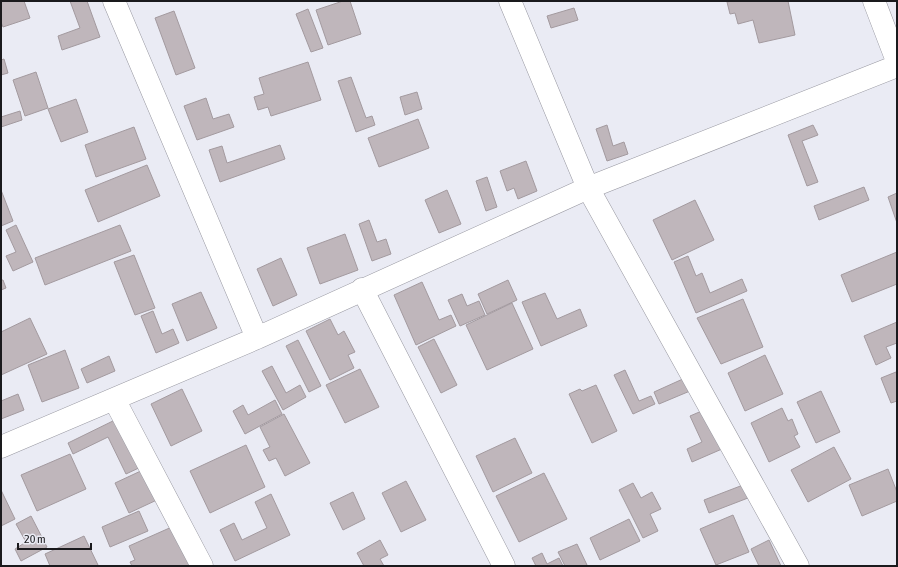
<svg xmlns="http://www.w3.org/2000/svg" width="898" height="567" viewBox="0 0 898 567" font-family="'Asap Condensed',sans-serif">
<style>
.building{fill:#bfb6bb;stroke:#a39a9f}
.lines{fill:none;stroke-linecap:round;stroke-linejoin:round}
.street-casing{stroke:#9898a1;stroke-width:23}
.street{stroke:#fff;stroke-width:22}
</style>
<rect width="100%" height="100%" fill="#eaebf4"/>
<!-- building -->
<path class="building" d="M 1,1 L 24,1 L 30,18 L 3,27 L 1,22 Z
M 70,1 L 87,1 L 100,37 L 62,50 L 58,36 L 80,28 Z
M 343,1 L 350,1 L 361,34 L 328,45 L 316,10 Z
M 732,1 L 788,1 L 795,35 L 759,43 L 753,20 L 738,24 L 735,13 L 730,14 L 727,2 Z
M 574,8 L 578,20 L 551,28 L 547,16 Z
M 308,9 L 323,48 L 311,52 L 296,14 Z
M 174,11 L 195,68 L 176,75 L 155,18 Z
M 4,59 L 8,73 L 1,75 L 1,60 Z
M 308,62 L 321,100 L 271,116 L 268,107 L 258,110 L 254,97 L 264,94 L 259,78 Z
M 36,72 L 48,108 L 25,116 L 13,80 Z
M 351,77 L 366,118 L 372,116 L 375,125 L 356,132 L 338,81 Z
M 417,92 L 422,109 L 405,115 L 400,97 Z
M 206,98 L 213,119 L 229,114 L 234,127 L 197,140 L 184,106 Z
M 76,99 L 88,132 L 61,142 L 48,109 Z
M 20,111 L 22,120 L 1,127 L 1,117 Z
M 418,119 L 429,148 L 379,167 L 368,138 Z
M 607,125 L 613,146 L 624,142 L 628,154 L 607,161 L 596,129 Z
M 813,125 L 818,135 L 802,141 L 818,182 L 807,186 L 788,135 Z
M 134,127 L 146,159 L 96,177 L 85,145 Z
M 280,145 L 285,159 L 220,182 L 209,150 L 222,146 L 227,163 Z
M 526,161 L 537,191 L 518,199 L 514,188 L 507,191 L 500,171 Z
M 147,165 L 160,196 L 98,222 L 85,190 Z
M 487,177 L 497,207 L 486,211 L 476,181 Z
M 864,187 L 869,200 L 819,220 L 814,206 Z
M 1,190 L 13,221 L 1,226 Z
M 447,190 L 461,224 L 439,233 L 425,200 Z
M 897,193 L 897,223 L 888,197 Z
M 695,200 L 714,240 L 672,260 L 653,220 Z
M 369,220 L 377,242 L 386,239 L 391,254 L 372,261 L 359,224 Z
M 16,225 L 33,262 L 13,271 L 6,256 L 16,252 L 6,230 Z
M 120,225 L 131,251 L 45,285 L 35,258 Z
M 345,234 L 358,270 L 320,284 L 307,248 Z
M 897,252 L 897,284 L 852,302 L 841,275 Z
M 134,255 L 155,308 L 135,315 L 114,262 Z
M 688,256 L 696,276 L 702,273 L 710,293 L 742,279 L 747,291 L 696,313 L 674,262 Z
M 281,258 L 297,295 L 273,306 L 257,269 Z
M 1,280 L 3,280 L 6,288 L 1,290 Z
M 508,280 L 517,300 L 487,314 L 478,294 Z
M 422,282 L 439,320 L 451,315 L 456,326 L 416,345 L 394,295 Z
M 201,292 L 217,328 L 187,341 L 172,304 Z
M 545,293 L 557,319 L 580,309 L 587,326 L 541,346 L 522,302 Z
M 462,294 L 467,306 L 479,301 L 485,315 L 460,326 L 448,300 Z
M 743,299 L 763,347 L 721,364 L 697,318 Z
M 512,303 L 533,349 L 487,370 L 466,325 Z
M 153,311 L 162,334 L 173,329 L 179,343 L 156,353 L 141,316 Z
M 30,318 L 47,354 L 1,375 L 1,332 Z
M 330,319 L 338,335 L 344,331 L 355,352 L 348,355 L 354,368 L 330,380 L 306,331 Z
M 897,322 L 897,343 L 886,347 L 891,358 L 876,365 L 864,336 Z
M 434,339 L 457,385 L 441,393 L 418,347 Z
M 298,340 L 321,386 L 309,392 L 286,346 Z
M 65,350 L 79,388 L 42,402 L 28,365 Z
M 765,355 L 783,394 L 745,411 L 728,373 Z
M 109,356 L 115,371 L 87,383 L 81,369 Z
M 272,366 L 286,393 L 300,385 L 306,397 L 283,410 L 262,371 Z
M 360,369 L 379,407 L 345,423 L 326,385 Z
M 625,370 L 639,401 L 651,396 L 655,404 L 633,414 L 614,375 Z
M 896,372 L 897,376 L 897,401 L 891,403 L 881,378 Z
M 685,378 L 690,391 L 659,404 L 654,392 Z
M 596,385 L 617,431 L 592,443 L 569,394 L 580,389 L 582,391 Z
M 182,389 L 202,431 L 171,446 L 151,404 Z
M 821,391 L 840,432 L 816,443 L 797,402 Z
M 18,394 L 24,410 L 1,419 L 1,401 Z
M 275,400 L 282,414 L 245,434 L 233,411 L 243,405 L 248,415 Z
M 782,408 L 788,421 L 792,419 L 798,434 L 794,436 L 800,447 L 769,462 L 751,423 Z
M 704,410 L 722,449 L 692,462 L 687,449 L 702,442 L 690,416 Z
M 284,414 L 310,463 L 285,476 L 276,458 L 269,461 L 263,450 L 270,447 L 260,427 Z
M 119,418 L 143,466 L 126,474 L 108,437 L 73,454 L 68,443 Z
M 515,438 L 532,473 L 493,492 L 476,456 Z
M 246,445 L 265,487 L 210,513 L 190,471 Z
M 834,447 L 851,479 L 808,502 L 791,470 Z
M 70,454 L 86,489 L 37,511 L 21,475 Z
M 145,469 L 159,499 L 129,513 L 115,483 Z
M 888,469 L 897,492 L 897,501 L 862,516 L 849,485 Z
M 544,473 L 567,519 L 519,542 L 496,496 Z
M 406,481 L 426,520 L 401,532 L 382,493 Z
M 633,483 L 641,498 L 652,492 L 661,509 L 650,514 L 658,531 L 643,538 L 619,490 Z
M 743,485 L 748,498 L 709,513 L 704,500 Z
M 1,490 L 15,519 L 1,526 Z
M 353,492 L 365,519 L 343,530 L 330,503 Z
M 271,494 L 290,535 L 235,561 L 220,530 L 234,523 L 242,540 L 267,528 L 255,502 Z
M 139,511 L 148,531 L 110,547 L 102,527 Z
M 733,515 L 749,552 L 716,565 L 700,529 Z
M 31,516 L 47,547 L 21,561 L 15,549 L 26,542 L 16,524 Z
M 629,519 L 640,541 L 600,560 L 590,538 Z
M 174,526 L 192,565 L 189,566 L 132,566 L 130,562 L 135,560 L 129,546 Z
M 84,536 L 98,565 L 95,566 L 50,566 L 45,554 Z
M 380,540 L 388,555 L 380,559 L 384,566 L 364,566 L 357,553 Z
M 769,540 L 781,566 L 759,566 L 751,549 Z
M 577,544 L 587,565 L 585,566 L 565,566 L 558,552 Z
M 542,553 L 547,564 L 559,558 L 563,566 L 536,566 L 532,558 Z"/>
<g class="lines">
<!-- street casing -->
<g class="street-casing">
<path id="street" d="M 114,1 L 257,338
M 510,1 L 588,188 L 798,566
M 874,1 L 897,61
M 362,289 L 504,566
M 114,399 L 202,566
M 1,447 L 257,338 L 588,188 L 897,66"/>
</g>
<!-- street -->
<use href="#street" class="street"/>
</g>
<!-- border -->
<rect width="898" height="567" fill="none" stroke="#1a1a1d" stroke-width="4"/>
<!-- scale -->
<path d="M18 543v6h73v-6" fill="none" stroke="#1a1a1d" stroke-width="2"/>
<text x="24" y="543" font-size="12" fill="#1a1a1d" stroke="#eaebf4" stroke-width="3" paint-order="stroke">20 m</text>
</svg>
